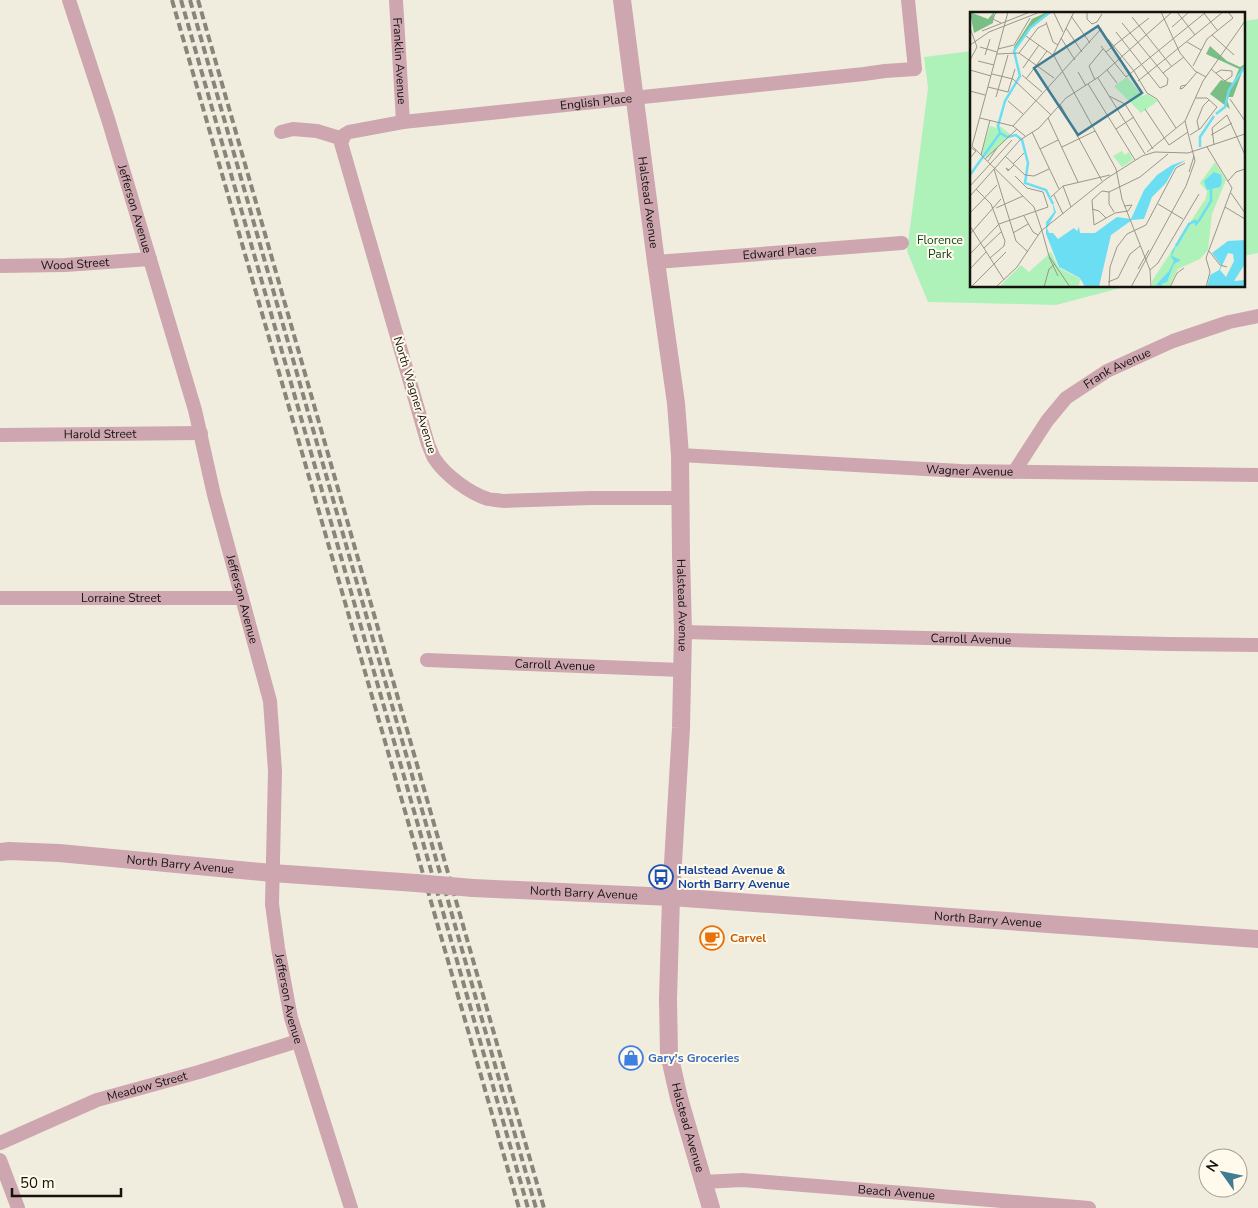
<svg xmlns="http://www.w3.org/2000/svg" width="1258" height="1208" viewBox="0 0 1258 1208" font-family="'Nunito Sans',sans-serif">
<style>
.green{fill:#aef2b9}
.lines{fill:none;stroke-linecap:round;stroke-linejoin:round}
.minor{stroke:#cda6b0;stroke-width:14}
.tertiary{stroke:#cda6b0;stroke-width:18}
.rail{stroke:#88857b;stroke-width:4;stroke-dasharray:8 4;stroke-linecap:butt}
.tertiary-bridge{stroke:#cda6b0;stroke-width:18}
.labels{text-anchor:middle;dominant-baseline:central;stroke-width:4;stroke-linejoin:round;paint-order:stroke}
.street-label{font-size:12px;fill:#15130e;stroke:#fffaeb}
.park-label{font-size:12px;fill:#093f1a;stroke:#fffaeb}
.transit-label{font-size:12px;font-weight:bold;fill:#164399;stroke:#fffaeb;text-anchor:start}
.food-label{font-size:12px;font-weight:bold;fill:#c56008;stroke:#fffaeb;text-anchor:start}
.shop-label{font-size:12px;font-weight:bold;fill:#366cbe;stroke:#fffaeb;text-anchor:start}
.inset-river{fill:none;stroke:#6cdef3;stroke-width:2.5}
.inset-road{fill:none;stroke:#99968b;stroke-width:1}
.view{fill:#407d93;fill-opacity:0.15;stroke:#407d93;stroke-width:2.5}
.inset-edge{fill:none;stroke:#15130e;stroke-width:2.5}
</style>
<rect width="100%" height="100%" fill="#f1edde"/>
<!-- green -->
<path class="green" d="M 1258,19 L 1258,253 L 1244,256 L 1244,21 Z
M 972,51 L 972,286 L 1128,286 L 1056,305 L 928,302 L 907,251 L 928,88 L 924,57 Z"/>
<g class="lines">
<!-- minor -->
<g class="minor">
<path id="s1" d="M 69,0 L 108,119 L 195,410 L 214,495 L 270,701 L 275,771 L 272,904 L 278,948 L 291,1018 L 351,1208"/>
<path id="s2" d="M 396,0 L 403,122"/>
<path d="M 281,132 L 293,129 L 317,131 L 343,139"/>
<path id="s3" d="M 656,262 L 902,243"/>
<path id="s4" d="M 0,266 L 65,265 L 150,259"/>
<path id="s5" d="M 0,435 L 201,433"/>
<path id="s6" d="M 680,455 L 961,471 L 1258,475"/>
<path id="s7" d="M 1014,472 L 1047,421 L 1066,398 L 1107,371 L 1173,341 L 1229,322 L 1258,316"/>
<path id="s8" d="M 681,498 L 591,498 L 503,501 C 498,500 493,500 488,499 C 469,493 445,475 434,458 C 432,454 430,449 428,444 L 341,143 L 344,135 L 349,132 L 403,122 L 864,74 L 885,71 L 915,69 L 908,0"/>
<path id="s9" d="M 0,598 L 242,598"/>
<path id="s10" d="M 683,632 L 1169,644 L 1258,645"/>
<path id="s11" d="M 427,660 L 681,670"/>
<path id="s12" d="M 0,1143 L 97,1100 L 199,1072 L 298,1041"/>
<path d="M 0,1160 L 18,1208"/>
<path id="s13" d="M 703,1182 L 742,1180 L 1089,1208"/>
</g>
<!-- tertiary -->
<g class="tertiary">
<path id="s14" d="M 622,0 L 656,262 L 676,403 L 680,455 L 681,555 L 683,632 L 681,728 L 671,897 L 668,999 L 669,1054 L 679,1098 L 711,1208"/>
<path id="s15" d="M 0,852 L 9,851 L 59,853 L 272,873 L 416,883"/>
<path id="s16" d="M 473,888 L 671,897 L 1258,939"/>
</g>
<!-- rail -->
<path class="rail" d="M 172,0 L 519,1208
M 181,0 L 528,1208
M 190,0 L 536,1208
M 198,0 L 544,1208"/>
<!-- tertiary-bridge -->
<path class="tertiary-bridge" d="M 416,883 L 473,888"/>
</g>
<!-- icons -->
<defs>
<g id="bus-ring" transform="scale(1.25)"><circle r="9.5" fill="#fffaeb" stroke="#1a4fb4" stroke-width="1.5"/><path d="M-5-6H5V4H4V6H2V4H-2V6H-4V4H-5ZM-3.5-4V0h7V-4ZM-3.5 1.2v1.5H-2V1.2ZM2 1.2v1.5H3.5V1.2Z" fill="#1a4fb4"/></g>
<g id="cafe-ring" transform="scale(1.25)"><circle r="9.5" fill="#fffaeb" stroke="#e8710a" stroke-width="1.5"/><path d="M-5.5-4.5H6V0H3Q3 3.5 0 3.5H-2.5Q-5.5 3.5-5.5 0ZM3-3.2v2h1.7v-2ZM-6 4.5H4V6H-6Z" fill="#e8710a"/></g>
<g id="shop-ring" transform="scale(1.25)"><circle r="9.5" fill="#fffaeb" stroke="#3f7fe0" stroke-width="1.5"/><path d="M-5-2.5h2.3a2.7 3.5 0 0 1 5.4 0H5L5.5 6h-11ZM-1.5-2.5h3a1.5 2.3 0 0 0-3 0Z" fill="#3f7fe0"/></g>
</defs>
<g fill-rule="evenodd">
<use href="#bus-ring" x="661" y="877"/>
<use href="#cafe-ring" x="712" y="938"/>
<use href="#shop-ring" x="631" y="1058"/>
</g>
<g class="labels">
<!-- street labels -->
<g class="street-label">
<text stroke="none"><textPath href="#s2" startOffset="61">Franklin Avenue</textPath></text>
<text stroke="none"><textPath href="#s8" startOffset="854">English Place</textPath></text>
<text stroke="none"><textPath href="#s14" startOffset="204">Halstead Avenue</textPath></text>
<text stroke="none"><textPath href="#s1" startOffset="219">Jefferson Avenue</textPath></text>
<text stroke="none"><textPath href="#s3" startOffset="124">Edward Place</textPath></text>
<text stroke="none"><textPath href="#s4" startOffset="75">Wood Street</textPath></text>
<text stroke="none"><textPath href="#s7" startOffset="150">Frank Avenue</textPath></text>
<text transform="translate(415 395) rotate(73)">North Wagner Avenue</text>
<text stroke="none"><textPath href="#s5" startOffset="100">Harold Street</textPath></text>
<text stroke="none"><textPath href="#s6" startOffset="290">Wagner Avenue</textPath></text>
<text stroke="none"><textPath href="#s9" startOffset="121">Lorraine Street</textPath></text>
<text stroke="none"><textPath href="#s1" startOffset="624">Jefferson Avenue</textPath></text>
<text stroke="none"><textPath href="#s14" startOffset="609">Halstead Avenue</textPath></text>
<text stroke="none"><textPath href="#s10" startOffset="288">Carroll Avenue</textPath></text>
<text stroke="none"><textPath href="#s11" startOffset="128">Carroll Avenue</textPath></text>
<text stroke="none"><textPath href="#s15" startOffset="181">North Barry Avenue</textPath></text>
<text stroke="none"><textPath href="#s16" startOffset="111">North Barry Avenue</textPath></text>
<text stroke="none"><textPath href="#s16" startOffset="516">North Barry Avenue</textPath></text>
<text stroke="none"><textPath href="#s1" startOffset="1029">Jefferson Avenue</textPath></text>
<text stroke="none"><textPath href="#s12" startOffset="158">Meadow Street</textPath></text>
<text stroke="none"><textPath href="#s14" startOffset="1134">Halstead Avenue</textPath></text>
<text stroke="none"><textPath href="#s13" startOffset="194">Beach Avenue</textPath></text>
</g>
<!-- park labels -->
<g class="park-label">
<text x="940" y="240">Florence<tspan x="940" dy="14">Park</tspan></text>
</g>
<!-- transit labels -->
<g class="transit-label">
<text x="678" y="870">Halstead Avenue &amp;<tspan x="678" dy="14">North Barry Avenue</tspan></text>
</g>
<!-- food labels -->
<g class="food-label">
<text x="730" y="938">Carvel</text>
</g>
<!-- shop labels -->
<g class="shop-label">
<text x="648" y="1058">Gary's Groceries</text>
</g>
</g>
<!-- overview -->
<g transform="translate(970 12)">
<rect width="275" height="275" fill="#f1edde"/>
<path d="M 157,65 L 173,84 L 177,82 L 188,89 L 171,101 L 144,74 ZM 26,111 L 41,123 L 17,146 L 11,142 L 20,114 L 27,116 ZM 152,139 L 155,143 L 159,140 L 163,148 L 152,155 L 143,144 ZM 245,150 L 256,168 L 242,202 L 238,238 L 230,247 L 208,257 L 199,275 L 182,275 L 182,269 L 236,186 L 237,179 L 230,171 ZM 81,240 L 89,256 L 111,267 L 108,275 L 29,275 L 51,253 L 59,260 Z" fill="#aef2b9"/>
<path d="M 0,0 L 18,7 L 24,0 L 23,11 L 4,21 ZM 77,0 L 82,0 L 62,15 L 44,39 L 44,35 L 62,7 ZM 240,34 L 257,49 L 270,55 L 275,52 L 263,85 L 256,85 L 260,97 L 240,82 L 251,68 L 263,71 L 269,57 L 236,42 Z" fill="#78be85"/>
<path d="M 216,148 L 205,155 L 196,171 L 182,185 L 174,207 L 162,208 L 141,223 L 129,275 L 115,275 L 110,266 L 89,255 L 76,222 L 76,210 L 84,200 L 82,189 L 86,200 L 77,216 L 79,221 L 83,221 L 88,227 L 104,216 L 107,219 L 109,215 L 110,221 L 125,221 L 147,205 L 161,207 L 174,178 L 187,163 L 202,153 ZM 244,160 L 251,163 L 252,170 L 250,175 L 237,178 L 234,169 ZM 275,228 L 275,252 L 264,269 L 275,268 L 275,275 L 237,275 L 240,263 L 249,258 L 251,253 L 242,241 L 258,229 ZM 258,241 L 263,242 L 264,249 L 256,265 L 250,258 ZM 207,231 L 202,244 L 211,248 L 204,252 L 197,270 L 191,272 L 193,275 L 186,273 L 199,259 L 204,249 L 201,245 L 202,239 Z" fill="#6cdef3" fill-rule="evenodd"/>
<path class="inset-river" d="M 80,0 L 60,16 L 44,39 L 50,64 L 35,89 L 28,114 L 30,121 L 37,125 L 46,123 L 52,128 L 58,151 L 55,171 L 76,178 L 83,192M 246,102 L 255,95 L 259,78 L 275,54M 230,135 L 230,125 L 244,104M 0,163 L 30,121M 206,234 L 219,212 L 225,209 L 226,212 L 230,207 L 241,189 L 241,177"/>
<path class="inset-road" d="M 26,0 L 23,7 L 31,11M 38,0 L 2,134 L 64,195 L 72,219M 117,0 L 117,7 L 122,12 L 127,10 L 132,2M 191,0 L 210,41 L 225,59 L 236,65M 207,0 L 225,23M 233,0 L 247,18M 84,1 L 93,20M 101,4 L 120,31M 162,5 L 202,55M 76,10 L 83,30 L 88,33M 202,15 L 219,0M 0,16 L 7,35 L 0,48M 96,16 L 112,40M 12,19 L 60,0M 146,20 L 190,76 L 197,73 L 198,67 L 152,11M 242,23 L 264,43M 56,24 L 84,44 L 146,157 L 152,187 L 180,258 L 181,275M 91,26 L 105,48M 138,27 L 164,59 L 177,81 L 187,87 L 206,116M 217,30 L 231,38M 0,33 L 19,20 L 70,0M 131,34 L 156,65 L 236,0M 10,35 L 27,40M 28,37 L 44,33 L 60,6M 136,40 L 179,6M 49,41 L 84,66M 49,41 L 68,16 L 76,12M 27,42 L 49,41M 15,43 L 20,27M 83,43 L 104,0M 8,49 L 24,53M 223,54 L 237,27 L 263,6 L 258,0M 53,56 L 69,33M 241,57 L 255,69 L 262,64M 0,58 L 21,64M 137,58 L 147,71M 108,60 L 116,74M 193,61 L 214,45M 246,61 L 251,58 L 262,59 L 262,64M 22,62 L 43,67 L 81,103M 52,63 L 72,80M 128,66 L 175,142M 56,67 L 77,39M 125,68 L 119,54 L 133,37M 168,69 L 253,0M 118,72 L 165,148M 216,73 L 227,60M 216,73 L 213,76 L 210,77 L 211,74 ZM 18,75 L 38,80 L 45,57M 0,79 L 15,83M 139,84 L 155,92 L 183,137M 26,85 L 38,43M 260,87 L 275,109M 38,89 L 53,102M 90,92 L 132,169M 175,97 L 199,133 L 218,120M 10,106 L 43,114 L 55,124M 78,106 L 108,170M 43,114 L 131,17M 146,117 L 164,105M 229,118 L 227,109 L 233,94 L 239,88M 62,120 L 89,177M 220,123 L 231,116 L 247,95 L 237,86 L 226,86M 241,123 L 262,111M 244,133 L 242,116 L 257,103 L 275,143M 0,135 L 6,139 L 0,146M 92,135 L 125,119M 70,137 L 88,128M 177,140 L 215,109 L 233,69 L 275,9M 11,143 L 20,108M 35,144 L 55,163 L 64,164 L 79,157M 15,147 L 47,117M 18,149 L 27,136M 43,152 L 54,141M 24,157 L 46,229 L 58,240M 39,158 L 36,156 L 38,159 L 44,153M 219,160 L 224,144M 258,169 L 266,160 L 275,157M 0,174 L 42,128M 93,174 L 101,195M 6,177 L 21,192 L 35,229 L 34,234 L 20,246M 139,180 L 132,179 L 122,188 L 124,213 L 145,201 L 158,199 L 162,193 L 154,194M 139,180 L 170,165 L 198,142M 139,180 L 139,192 L 144,200M 261,181 L 275,201M 84,183 L 93,202M 0,184 L 50,128 L 69,116 L 96,86 L 130,64 L 202,0M 81,185 L 93,174 L 140,163M 188,192 L 213,207M 255,195 L 275,207M 26,196 L 53,184M 122,197 L 129,199 L 136,206M 0,201 L 27,173M 54,204 L 63,220 L 68,223M 0,214 L 34,268M 72,219 L 79,244 L 100,275M 43,221 L 58,212M 0,222 L 31,187M 14,236 L 31,220M 239,239 L 250,253 L 257,255M 0,242 L 29,212 L 78,195 L 73,180 L 57,176 L 45,164M 79,245 L 88,264M 0,257 L 16,240M 168,257 L 179,238M 180,258 L 188,251 L 229,182M 138,270 L 148,266 L 160,242 L 170,234M 1,275 L 36,240M 26,275 L 47,255 L 71,219 L 136,167 L 172,144 L 185,140 L 218,141 L 275,122M 74,275 L 79,257 L 85,252M 139,275 L 140,255 L 147,235 L 157,222 L 176,213 L 206,156 L 215,151M 161,275 L 216,174 L 225,149 L 215,109M 200,275 L 207,261 L 214,256M 236,275 L 240,260 L 236,246 L 262,176 L 237,135"/>
<path class="view" d="M 128,14 L 172,81 L 108,123 L 64,56 Z"/>
<rect width="275" height="275" class="inset-edge"/>
</g>
<!-- north arrow -->
<g transform="translate(1223 1173) rotate(303)"><circle r="24" fill="#fffaeb" stroke="#a19e93"/>
<path d="M0-4L9 19L0 12L-9 19Z" fill="#407d93"/>
<text y="-8" font-size="14" font-weight="bold" text-anchor="middle" fill="#15130e">N</text>
</g>
<!-- scale -->
<path d="M12 1188v8h109v-8" fill="none" stroke="#15130e" stroke-width="2.5"/>
<text x="20" y="1188" font-size="15" fill="#15130e" stroke="#fffaeb" stroke-width="4" paint-order="stroke">50 m</text>
</svg>
